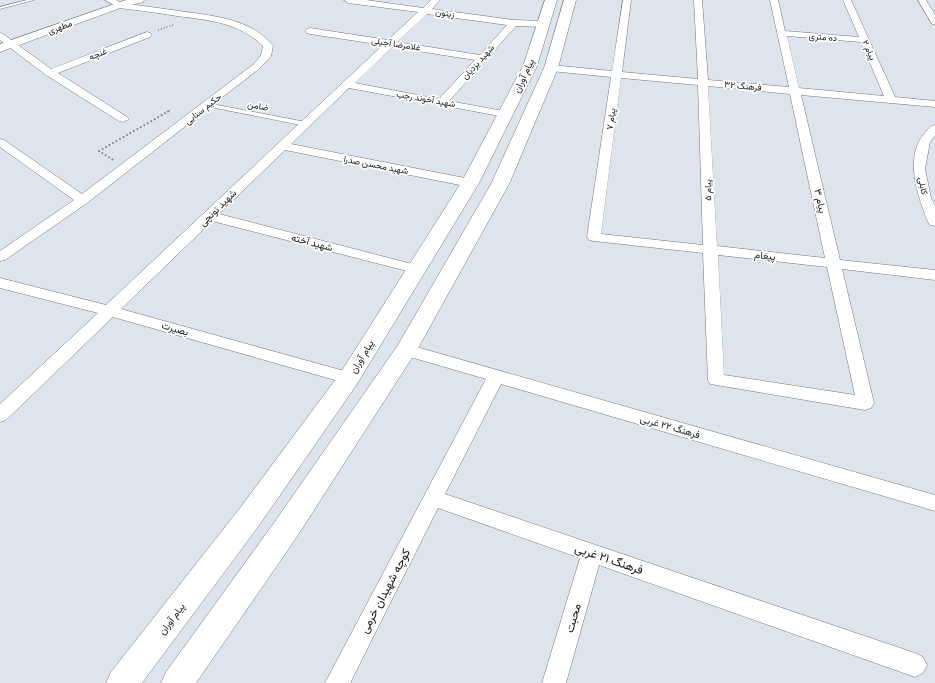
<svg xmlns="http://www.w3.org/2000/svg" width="935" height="683" viewBox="0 0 935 683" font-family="'Fira Sans Condensed',Vazirmatn,sans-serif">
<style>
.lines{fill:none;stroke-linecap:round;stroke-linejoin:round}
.service-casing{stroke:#71777d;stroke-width:1}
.minor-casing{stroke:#71777d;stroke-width:1}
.tertiary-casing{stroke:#71777d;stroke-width:1}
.secondary-casing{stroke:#71777d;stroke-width:1}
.path-far1{stroke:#797e83;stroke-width:1.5;stroke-dasharray:1 2;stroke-linecap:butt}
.path{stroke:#797e83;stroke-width:2;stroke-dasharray:1.5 2.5;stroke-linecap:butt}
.service{fill:#fff;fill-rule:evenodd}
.minor{fill:#fff;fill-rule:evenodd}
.tertiary{fill:#fff;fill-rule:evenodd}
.secondary{fill:#fff;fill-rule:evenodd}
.labels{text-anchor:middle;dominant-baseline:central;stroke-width:3.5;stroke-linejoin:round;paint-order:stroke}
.far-street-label{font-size:9px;fill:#131518;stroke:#fff}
.street-label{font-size:10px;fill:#131518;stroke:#fff}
.near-street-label{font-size:12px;fill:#131518;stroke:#fff}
</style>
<rect width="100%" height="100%" fill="#dde4eb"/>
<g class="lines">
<!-- service casing -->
<g class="service-casing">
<path id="service" d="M 27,0 L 34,0 L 0,9 L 0,7 Z
M 207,103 L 306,122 L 309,124 L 306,126 L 205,106 L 204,105 Z"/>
</g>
<!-- minor casing -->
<g class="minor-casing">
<path id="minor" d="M 105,0 L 116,0 L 121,3 C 141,6 160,8 180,11 C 212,16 251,18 273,46 L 271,56 L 260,68 L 87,203 L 5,260 L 0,261 L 0,251 L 74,200 L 0,147 L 0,139 L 4,140 L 82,194 L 254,64 L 261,55 L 263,46 C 240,23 209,20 177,16 C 158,13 138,10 119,8 Z
M 344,0 L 366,0 L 423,8 L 431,0 L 440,0 L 432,9 L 514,20 L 543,21 L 547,24 L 543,27 L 516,26 L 449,101 L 509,112 L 510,114 L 509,116 L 505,117 L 349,88 L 291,144 L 470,179 L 474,180 L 476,183 L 474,186 L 470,187 L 285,150 L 219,214 L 420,266 L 422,269 L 420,272 L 415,273 L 212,221 L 121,309 L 355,374 L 357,378 L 355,382 L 349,384 L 113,317 L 6,420 L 0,422 L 0,404 L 98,313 L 0,288 L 0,278 L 106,305 L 383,45 L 310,34 L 307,33 L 305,31 L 307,29 L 310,28 L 388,40 L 418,12 L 348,3 ZM 427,14 L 507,25 L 480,55 L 397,42 ZM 392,47 L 475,60 L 439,99 L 355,83 Z
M 623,0 L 631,0 L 622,72 L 698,79 L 694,0 L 702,0 L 708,80 L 789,87 L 770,0 L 778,0 L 785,31 L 859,37 L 843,0 L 851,0 L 895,97 L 935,101 L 935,107 L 801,95 L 840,260 L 935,270 L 935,280 L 842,269 L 874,403 L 871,408 L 865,410 L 710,384 L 708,380 L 703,253 L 594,241 L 589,240 L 587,237 L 611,77 L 551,71 L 546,68 L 551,65 L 612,71 ZM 787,36 L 861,42 L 884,96 L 799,88 ZM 621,78 L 698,85 L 703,245 L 601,234 ZM 708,86 L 790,94 L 825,258 L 717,246 ZM 718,255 L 827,267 L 855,395 L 724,375 Z
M 918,0 L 926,0 L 935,15 L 935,25 L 932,24 Z
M 147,32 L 150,33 L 152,35 L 150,37 L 58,73 L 127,117 L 129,119 L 123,122 L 119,121 L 46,75 L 0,40 L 0,33 L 3,34 L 51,69 Z
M 935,125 L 935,135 L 930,142 L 925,169 L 931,198 L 935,206 L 935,226 L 930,225 L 928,222 C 918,197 904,158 924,134 C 927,130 930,126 935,125 Z
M 406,344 L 935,495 L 935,511 L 501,384 L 445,494 L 915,653 L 923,657 L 927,665 L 923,673 L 915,677 L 599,565 L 566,683 L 542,683 L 580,558 L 438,508 L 350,683 L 325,683 L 486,379 L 400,354 L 398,350 L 400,346 Z"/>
</g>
<!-- tertiary casing -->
<g class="tertiary-casing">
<path id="tertiary" d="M 126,0 L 144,0 L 143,2 L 123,7 L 0,52 L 0,44 Z"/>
</g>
<!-- secondary casing -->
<g class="secondary-casing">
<path id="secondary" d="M 545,0 L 557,0 L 537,66 L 479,183 L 357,384 L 260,524 L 142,683 L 106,683 L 111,672 L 240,508 L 341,372 L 461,183 L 523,66 Z
M 564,0 L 576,0 L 558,68 L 509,184 L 417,350 L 296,538 L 196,683 L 161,683 L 166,672 L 276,520 L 398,345 L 491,184 L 544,68 Z"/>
</g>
<!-- path-far1 -->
<path class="path-far1" d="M 158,30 L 173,25
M 167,112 L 170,110"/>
<!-- path -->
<path class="path" d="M 113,160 L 99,151 L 169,111"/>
<!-- service -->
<use href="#service" class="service"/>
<!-- minor -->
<use href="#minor" class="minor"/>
<!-- tertiary -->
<use href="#tertiary" class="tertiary"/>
<!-- secondary -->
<use href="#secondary" class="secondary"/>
</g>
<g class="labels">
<!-- far-street labels -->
<g class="far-street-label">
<text transform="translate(445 13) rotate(8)">زیتون</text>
<text transform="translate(60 27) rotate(-20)">مطهری</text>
<text transform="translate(823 37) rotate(5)">ده متری</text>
<text transform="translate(396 44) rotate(9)">غلامرضا آجیلی</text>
<text transform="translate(869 50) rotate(66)">پیام ۲</text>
<text transform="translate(98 54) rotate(-22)">غنچه</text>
<text transform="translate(478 62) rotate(-48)">شهید یزدیان</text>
<text transform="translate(743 86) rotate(5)">فرهنگ ۳۲</text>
<text transform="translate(426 99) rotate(10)">شهید آخوند رجب</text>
<text transform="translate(258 106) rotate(10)">ضامن</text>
<text transform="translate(203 109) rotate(-38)">حکیم سنایی</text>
<text transform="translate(611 119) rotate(-82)">پیام ۷</text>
<text transform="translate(376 165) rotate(11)">شهید محسن صدرا</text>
<text transform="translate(923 186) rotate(78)">کابلی</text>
<text transform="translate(708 190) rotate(-92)">پیام ۵</text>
</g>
<!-- street labels -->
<g class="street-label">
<text transform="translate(524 76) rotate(-65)">پیام آوران</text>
<text transform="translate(820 201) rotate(77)">پیام ۳</text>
<text transform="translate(218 208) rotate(-44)">شهید نونچی</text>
<text transform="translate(312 243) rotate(15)">شهید آخته</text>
<text transform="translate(765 256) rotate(6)">پیغام</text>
<text transform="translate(175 329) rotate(16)">بصیرت</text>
<text transform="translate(362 357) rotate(-59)">پیام آوران</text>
<text transform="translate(670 427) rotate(16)">فرهنگ ۲۲ غربی</text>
<text transform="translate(172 619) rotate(-53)">پیام آوران</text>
</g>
<!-- near-street labels -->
<g class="near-street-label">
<text transform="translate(609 559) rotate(19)">فرهنگ ۲۱ غربی</text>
<text transform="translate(385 591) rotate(-62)">کوچه شهیدان خرمی</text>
<text transform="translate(573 618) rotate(-74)">محبت</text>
</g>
</g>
</svg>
